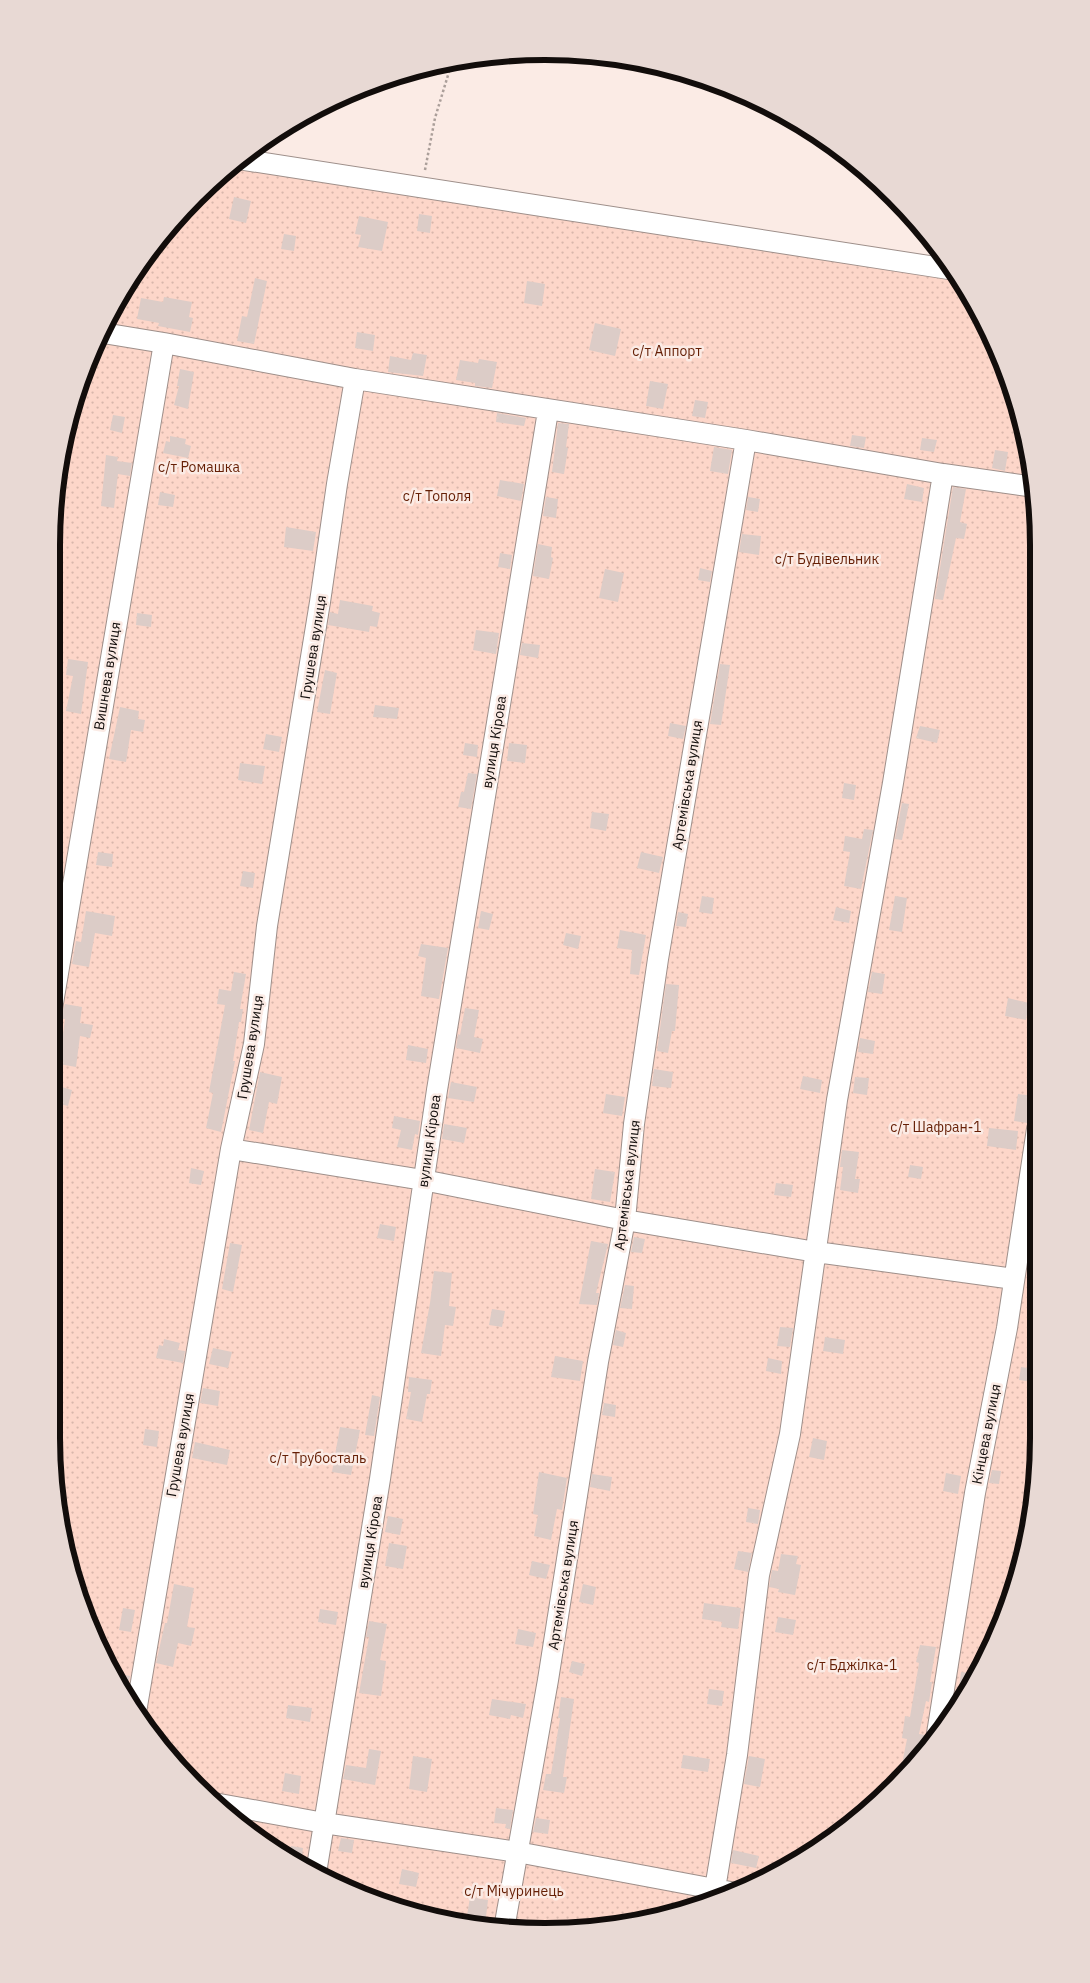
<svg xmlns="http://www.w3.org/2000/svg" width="1090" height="1983" viewBox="0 0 1090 1983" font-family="'IBM Plex Sans',sans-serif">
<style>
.park{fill:url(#park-dots)}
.building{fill:#dcccc7}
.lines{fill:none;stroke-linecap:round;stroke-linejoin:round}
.minor-casing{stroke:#9e8f8a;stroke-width:22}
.path{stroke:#ab9f9a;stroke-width:2.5;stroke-dasharray:2.5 2.5;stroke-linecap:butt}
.minor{stroke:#fff;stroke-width:20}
.labels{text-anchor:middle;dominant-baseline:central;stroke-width:5;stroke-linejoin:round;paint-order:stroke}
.park-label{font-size:14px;fill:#651f05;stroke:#fbebe5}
.street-label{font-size:14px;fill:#120d0b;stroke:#fbebe5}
.rim{fill:none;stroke:#120d0b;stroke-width:6}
</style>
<defs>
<pattern id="park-dots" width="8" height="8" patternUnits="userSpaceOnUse" patternTransform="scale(1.25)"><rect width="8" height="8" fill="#fdd6c9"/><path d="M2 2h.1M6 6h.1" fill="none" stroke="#d8b6ab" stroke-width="1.8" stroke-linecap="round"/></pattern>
</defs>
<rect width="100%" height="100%" fill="#fbebe5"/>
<!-- park -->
<path class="park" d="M 240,157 L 955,270 L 1012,386 L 1035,481 L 1038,1470 L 1022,1566 L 973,1685 L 937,1739 L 871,1809 L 819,1849 L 734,1894 L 673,1915 L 578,1931 L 512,1931 L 417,1915 L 356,1894 L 271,1849 L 219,1809 L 153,1739 L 117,1685 L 78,1597 L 61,1534 L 51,1438 L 52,513 L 68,417 L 117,298 L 174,220 Z"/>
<!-- building -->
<path class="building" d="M 234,197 L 251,201 L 246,223 L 229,219 Z
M 419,214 L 432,216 L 430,233 L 417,231 Z
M 359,216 L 388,222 L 382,251 L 358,247 L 361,235 L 355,234 Z
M 284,234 L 296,236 L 294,251 L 281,249 Z
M 255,278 L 267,281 L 254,344 L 237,341 L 242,316 L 247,317 Z
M 527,281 L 545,284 L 542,306 L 524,303 Z
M 164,297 L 192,302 L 189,317 L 193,318 L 190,332 L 158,326 L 159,323 L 137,319 L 141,298 L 163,302 Z
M 595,323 L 621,329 L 615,356 L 589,350 Z
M 357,332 L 375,335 L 373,351 L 355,348 Z
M 413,353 L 427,355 L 423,376 L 388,372 L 390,356 L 411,360 Z
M 479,359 L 497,362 L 492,388 L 475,386 L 475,383 L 456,380 L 460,360 L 478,363 Z
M 180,369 L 194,372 L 188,409 L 174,405 L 179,386 L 177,386 Z
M 650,381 L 668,384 L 663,409 L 646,406 Z
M 695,400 L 708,402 L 705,418 L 692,416 Z
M 497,413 L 526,418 L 524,426 L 496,422 Z
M 113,415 L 125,417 L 122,433 L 110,430 Z
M 558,423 L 569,424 L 566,447 L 568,448 L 564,474 L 552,472 Z
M 852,435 L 866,437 L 864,448 L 850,446 Z
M 170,436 L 186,439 L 185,444 L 191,446 L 188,458 L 163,453 L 166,441 L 170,442 Z
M 922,438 L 937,440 L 934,452 L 920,450 Z
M 714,447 L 732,450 L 728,474 L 710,471 Z
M 995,450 L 1008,452 L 1005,471 L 992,468 Z
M 106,455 L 118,457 L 117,461 L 132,463 L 130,476 L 118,474 L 114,508 L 101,506 Z
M 500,480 L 524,484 L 521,501 L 497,496 Z
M 907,484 L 924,488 L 922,502 L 904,499 Z
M 953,487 L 966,489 L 960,522 L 967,524 L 964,539 L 956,538 L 943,600 L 935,599 Z
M 160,492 L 175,495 L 173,507 L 158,505 Z
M 546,497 L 558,499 L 556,518 L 543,516 Z
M 748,497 L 760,499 L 758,512 L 746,510 Z
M 286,527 L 316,532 L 313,551 L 284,547 Z
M 742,534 L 761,536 L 759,555 L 739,552 Z
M 538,544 L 552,547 L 551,557 L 553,558 L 549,579 L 533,576 Z
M 500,553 L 512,555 L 510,569 L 498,567 Z
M 700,568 L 712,571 L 710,582 L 698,580 Z
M 605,569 L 624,573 L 618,602 L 599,598 Z
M 340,600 L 373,606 L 372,611 L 380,613 L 377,627 L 370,626 L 369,632 L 328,625 L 330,612 L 338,614 Z
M 137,613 L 152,615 L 151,627 L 136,625 Z
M 476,630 L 499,633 L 496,654 L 473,650 Z
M 522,643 L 540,645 L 538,658 L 520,655 Z
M 68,659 L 88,662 L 81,714 L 66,711 L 73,676 L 66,675 Z
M 720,664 L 730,665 L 721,725 L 710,724 Z
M 325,670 L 337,673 L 330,714 L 317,712 Z
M 375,705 L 399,708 L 397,719 L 373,717 Z
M 120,707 L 139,711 L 138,719 L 145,720 L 143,732 L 131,730 L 126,762 L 109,759 Z
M 670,723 L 686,726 L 683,739 L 668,736 Z
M 920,726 L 940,730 L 937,743 L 916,738 Z
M 266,734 L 282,737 L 279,752 L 263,749 Z
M 465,743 L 478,745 L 477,757 L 463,755 Z
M 509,743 L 527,745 L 525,763 L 507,761 Z
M 240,763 L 265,766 L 262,784 L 238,780 Z
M 468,773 L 477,774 L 471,809 L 458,807 L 461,792 L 464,792 Z
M 844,783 L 856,785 L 854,800 L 842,798 Z
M 902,803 L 909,804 L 902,840 L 895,839 Z
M 592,812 L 609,814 L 606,831 L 590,828 Z
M 864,829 L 873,830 L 861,889 L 844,886 L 850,852 L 843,851 L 845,836 L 862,839 Z
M 98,852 L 113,854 L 112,867 L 96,865 Z
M 641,852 L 663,857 L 659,873 L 637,868 Z
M 243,871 L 255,873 L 253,888 L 240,886 Z
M 702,896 L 714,898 L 712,914 L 699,912 Z
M 895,896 L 907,898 L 902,932 L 889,930 Z
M 836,907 L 851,911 L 849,923 L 833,920 Z
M 86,911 L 115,916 L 112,936 L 95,933 L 89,967 L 72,964 L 76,941 L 81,942 Z
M 481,911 L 493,914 L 489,930 L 478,928 Z
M 678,912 L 688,914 L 686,927 L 676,926 Z
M 620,930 L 646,935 L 639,975 L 630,974 L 632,950 L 617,948 Z
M 566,933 L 581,936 L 578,949 L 563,945 Z
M 421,944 L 448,948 L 439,999 L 421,996 L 426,958 L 418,956 Z
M 234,972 L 246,974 L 240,1009 L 243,1009 L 241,1022 L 239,1022 L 233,1061 L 235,1061 L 221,1132 L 206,1128 L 213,1093 L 209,1092 L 225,1005 L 217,1004 L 219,989 L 231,991 Z
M 872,972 L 885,974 L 882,994 L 868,992 Z
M 666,984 L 679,985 L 675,1031 L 672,1031 L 668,1053 L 657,1051 Z
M 1008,998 L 1029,1003 L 1026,1020 L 1005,1016 Z
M 65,1004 L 82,1007 L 80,1023 L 93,1025 L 90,1038 L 80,1036 L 76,1067 L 59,1064 L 65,1019 L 60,1019 Z
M 465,1008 L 479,1010 L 474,1037 L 483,1039 L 480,1053 L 456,1048 L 458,1034 L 460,1035 Z
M 860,1038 L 875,1041 L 873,1054 L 858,1052 Z
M 408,1045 L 428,1049 L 426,1063 L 406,1060 Z
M 654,1069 L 673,1072 L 671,1088 L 652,1086 Z
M 260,1072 L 282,1077 L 277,1104 L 269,1102 L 263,1133 L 249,1130 Z
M 803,1076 L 822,1080 L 820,1093 L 800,1089 Z
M 855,1077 L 869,1078 L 867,1095 L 853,1093 Z
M 451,1082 L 477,1087 L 474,1102 L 448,1098 Z
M 55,1085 L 72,1090 L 68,1106 L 52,1102 Z
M 606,1094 L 625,1097 L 622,1116 L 603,1113 Z
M 1018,1094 L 1034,1096 L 1030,1120 L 1027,1123 L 1014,1121 Z
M 394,1116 L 420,1121 L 418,1135 L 415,1134 L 412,1150 L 397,1147 L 401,1130 L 392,1128 Z
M 444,1124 L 467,1128 L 464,1143 L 442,1139 Z
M 989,1128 L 1018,1131 L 1016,1150 L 987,1146 Z
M 842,1150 L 859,1152 L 855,1179 L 860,1179 L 858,1193 L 840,1190 L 843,1167 L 840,1167 Z
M 910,1165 L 923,1167 L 921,1179 L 908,1177 Z
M 191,1168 L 204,1171 L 201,1185 L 189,1183 Z
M 595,1169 L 615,1172 L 610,1202 L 591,1199 Z
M 776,1183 L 793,1185 L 791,1197 L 774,1195 Z
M 380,1224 L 396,1227 L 394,1241 L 377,1238 Z
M 634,1237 L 645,1239 L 642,1253 L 631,1252 Z
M 591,1241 L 608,1244 L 596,1293 L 599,1293 L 597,1305 L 579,1304 Z
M 230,1243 L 242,1245 L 233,1292 L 222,1289 Z
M 434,1271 L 452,1273 L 449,1306 L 456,1307 L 453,1326 L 445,1325 L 441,1356 L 421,1353 L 430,1303 Z
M 625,1285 L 634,1286 L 632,1309 L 620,1308 Z
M 492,1309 L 505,1311 L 502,1327 L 489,1325 Z
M 780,1327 L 793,1328 L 790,1347 L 777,1346 Z
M 616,1330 L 626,1333 L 623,1347 L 613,1345 Z
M 825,1337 L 845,1340 L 843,1354 L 823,1351 Z
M 164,1339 L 180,1343 L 178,1350 L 185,1351 L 183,1363 L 156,1358 L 159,1345 L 163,1346 Z
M 213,1348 L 232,1352 L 228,1368 L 209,1364 Z
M 555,1356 L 583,1361 L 580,1381 L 551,1377 Z
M 768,1358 L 782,1361 L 781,1374 L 766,1371 Z
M 1021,1367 L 1034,1369 L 1032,1382 L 1019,1380 Z
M 409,1377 L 432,1380 L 430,1394 L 427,1394 L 422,1422 L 406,1419 L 411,1392 L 408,1392 Z
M 203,1388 L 220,1391 L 218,1406 L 200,1403 Z
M 372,1395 L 380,1397 L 374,1436 L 365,1435 Z
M 604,1403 L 616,1405 L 615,1417 L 602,1415 Z
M 340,1427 L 360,1430 L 351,1475 L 332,1472 Z
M 145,1429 L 159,1431 L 157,1447 L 143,1445 Z
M 813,1438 L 827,1441 L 824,1460 L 809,1457 Z
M 195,1442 L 230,1450 L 227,1465 L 192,1458 Z
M 992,1470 L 1001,1471 L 999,1484 L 989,1483 Z
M 539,1472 L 567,1478 L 562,1510 L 557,1509 L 551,1540 L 534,1536 L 538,1515 L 533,1514 Z
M 946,1473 L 961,1476 L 958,1494 L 943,1491 Z
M 592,1474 L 612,1477 L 610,1491 L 590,1487 Z
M 748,1508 L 760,1510 L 758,1524 L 746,1522 Z
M 388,1516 L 403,1519 L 400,1535 L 385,1532 Z
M 389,1543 L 407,1546 L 403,1569 L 385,1566 Z
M 738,1551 L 752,1553 L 748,1572 L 734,1569 Z
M 781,1554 L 798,1556 L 796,1564 L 801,1565 L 795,1595 L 778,1592 L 779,1589 L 769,1587 L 772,1570 L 778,1571 Z
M 532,1561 L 550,1565 L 546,1579 L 529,1575 Z
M 174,1584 L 194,1588 L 187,1627 L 195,1628 L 191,1646 L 178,1643 L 173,1667 L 156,1663 L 165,1623 L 167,1623 Z
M 583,1584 L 596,1587 L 593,1605 L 579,1602 Z
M 704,1603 L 741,1608 L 738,1629 L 721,1627 L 722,1622 L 702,1619 Z
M 123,1608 L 135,1610 L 131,1632 L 119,1630 Z
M 320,1609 L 338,1612 L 336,1625 L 318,1622 Z
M 778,1617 L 796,1620 L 793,1635 L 775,1632 Z
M 369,1621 L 387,1624 L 380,1660 L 386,1661 L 381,1696 L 359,1693 L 369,1637 L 366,1637 Z
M 518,1629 L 536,1633 L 533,1647 L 515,1644 Z
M 920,1645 L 936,1647 L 930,1682 L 932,1682 L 929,1702 L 926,1701 L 919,1734 L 925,1735 L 925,1744 L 928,1748 L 918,1747 L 915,1762 L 899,1779 L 907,1739 L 902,1738 L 905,1716 L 910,1717 L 919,1663 L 916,1662 Z
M 572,1661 L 585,1664 L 582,1676 L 569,1672 Z
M 961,1672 L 977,1674 L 973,1685 L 956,1710 Z
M 112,1673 L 130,1676 L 125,1696 L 117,1685 Z
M 709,1689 L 724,1691 L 722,1706 L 707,1704 Z
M 561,1697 L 574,1699 L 563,1777 L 567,1777 L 564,1793 L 543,1790 L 546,1774 L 551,1774 L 560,1718 L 558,1718 Z
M 492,1699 L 526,1704 L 523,1718 L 511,1715 L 510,1719 L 489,1715 Z
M 288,1705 L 312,1708 L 310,1722 L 286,1718 Z
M 369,1749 L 381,1751 L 375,1785 L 343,1779 L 346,1765 L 366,1768 Z
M 683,1755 L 710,1759 L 708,1772 L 681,1768 Z
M 413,1756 L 432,1759 L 427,1792 L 409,1789 Z
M 749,1756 L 765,1759 L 760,1787 L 744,1784 Z
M 285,1773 L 301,1776 L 299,1794 L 282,1791 Z
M 496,1808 L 513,1810 L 510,1829 L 505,1828 L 506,1824 L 494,1823 Z
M 536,1818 L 550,1820 L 548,1834 L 533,1832 Z
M 341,1838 L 354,1840 L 352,1853 L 338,1851 Z
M 291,1846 L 303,1848 L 301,1865 L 287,1857 Z
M 733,1850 L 759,1856 L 756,1868 L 731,1863 Z
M 402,1869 L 419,1873 L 416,1887 L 399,1884 Z
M 470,1897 L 488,1900 L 485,1925 L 466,1922 Z"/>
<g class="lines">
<!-- minor casing -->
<g class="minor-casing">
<path id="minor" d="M 238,159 L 955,270
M 103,333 L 164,343 L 355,379 L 746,440 L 943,474 L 1035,487
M 52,1009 L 164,343
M 231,1149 L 423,1180 L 625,1220 L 816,1252 L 1014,1279
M 136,1712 L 231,1149 L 254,1044 L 267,926 L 320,602 L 337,484 L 355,379
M 936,1740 L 975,1493 L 1007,1328 L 1037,1129
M 214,1803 L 324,1823 L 517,1852 L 736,1893
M 316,1873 L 380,1479 L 437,1090 L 548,411
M 713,1901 L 737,1755 L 759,1575 L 790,1434 L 837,1100 L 893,783 L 943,474
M 504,1929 L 548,1680 L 598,1362 L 625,1220 L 634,1124 L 658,959 L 746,440"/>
</g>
<!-- path -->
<path class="path" d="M 425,170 L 435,118 L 452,62"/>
<!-- minor -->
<use href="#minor" class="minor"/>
</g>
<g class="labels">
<!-- park labels -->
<g class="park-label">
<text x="667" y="351">с/т Аппорт</text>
<text x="199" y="467">с/т Ромашка</text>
<text x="437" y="496">с/т Тополя</text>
<text x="827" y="559">с/т Будівельник</text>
<text x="936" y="1127">с/т Шафран-1</text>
<text x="318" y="1458">с/т Трубосталь</text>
<text x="852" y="1665">с/т Бджілка-1</text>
<text x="514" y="1891">с/т Мічуринець</text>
</g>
<!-- street labels -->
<g class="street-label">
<text transform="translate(313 647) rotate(-81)">Грушева вулиця</text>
<text transform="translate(107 676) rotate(-81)">Вишнева вулиця</text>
<text transform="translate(494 742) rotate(-81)">вулиця Кірова</text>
<text transform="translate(687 785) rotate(-81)">Артемівська вулиця</text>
<text transform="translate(250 1047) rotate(-81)">Грушева вулиця</text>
<text transform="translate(429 1141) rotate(-82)">вулиця Кірова</text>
<text transform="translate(627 1185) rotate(-83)">Артемівська вулиця</text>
<text transform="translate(986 1434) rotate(-79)">Кінцева вулиця</text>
<text transform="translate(180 1445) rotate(-80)">Грушева вулиця</text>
<text transform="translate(370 1542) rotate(-81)">вулиця Кірова</text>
<text transform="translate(563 1585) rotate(-81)">Артемівська вулиця</text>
</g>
</g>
<!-- crop -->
<path d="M0 0H1090V1983H0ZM545 60H545A485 485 0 0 1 1030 545V1438A485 485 0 0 1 545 1923H545A485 485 0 0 1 60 1438V545A485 485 0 0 1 545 60Z" fill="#e8d9d4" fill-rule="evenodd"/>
<path class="rim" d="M545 60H545A485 485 0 0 1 1030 545V1438A485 485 0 0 1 545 1923H545A485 485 0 0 1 60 1438V545A485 485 0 0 1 545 60Z"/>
</svg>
